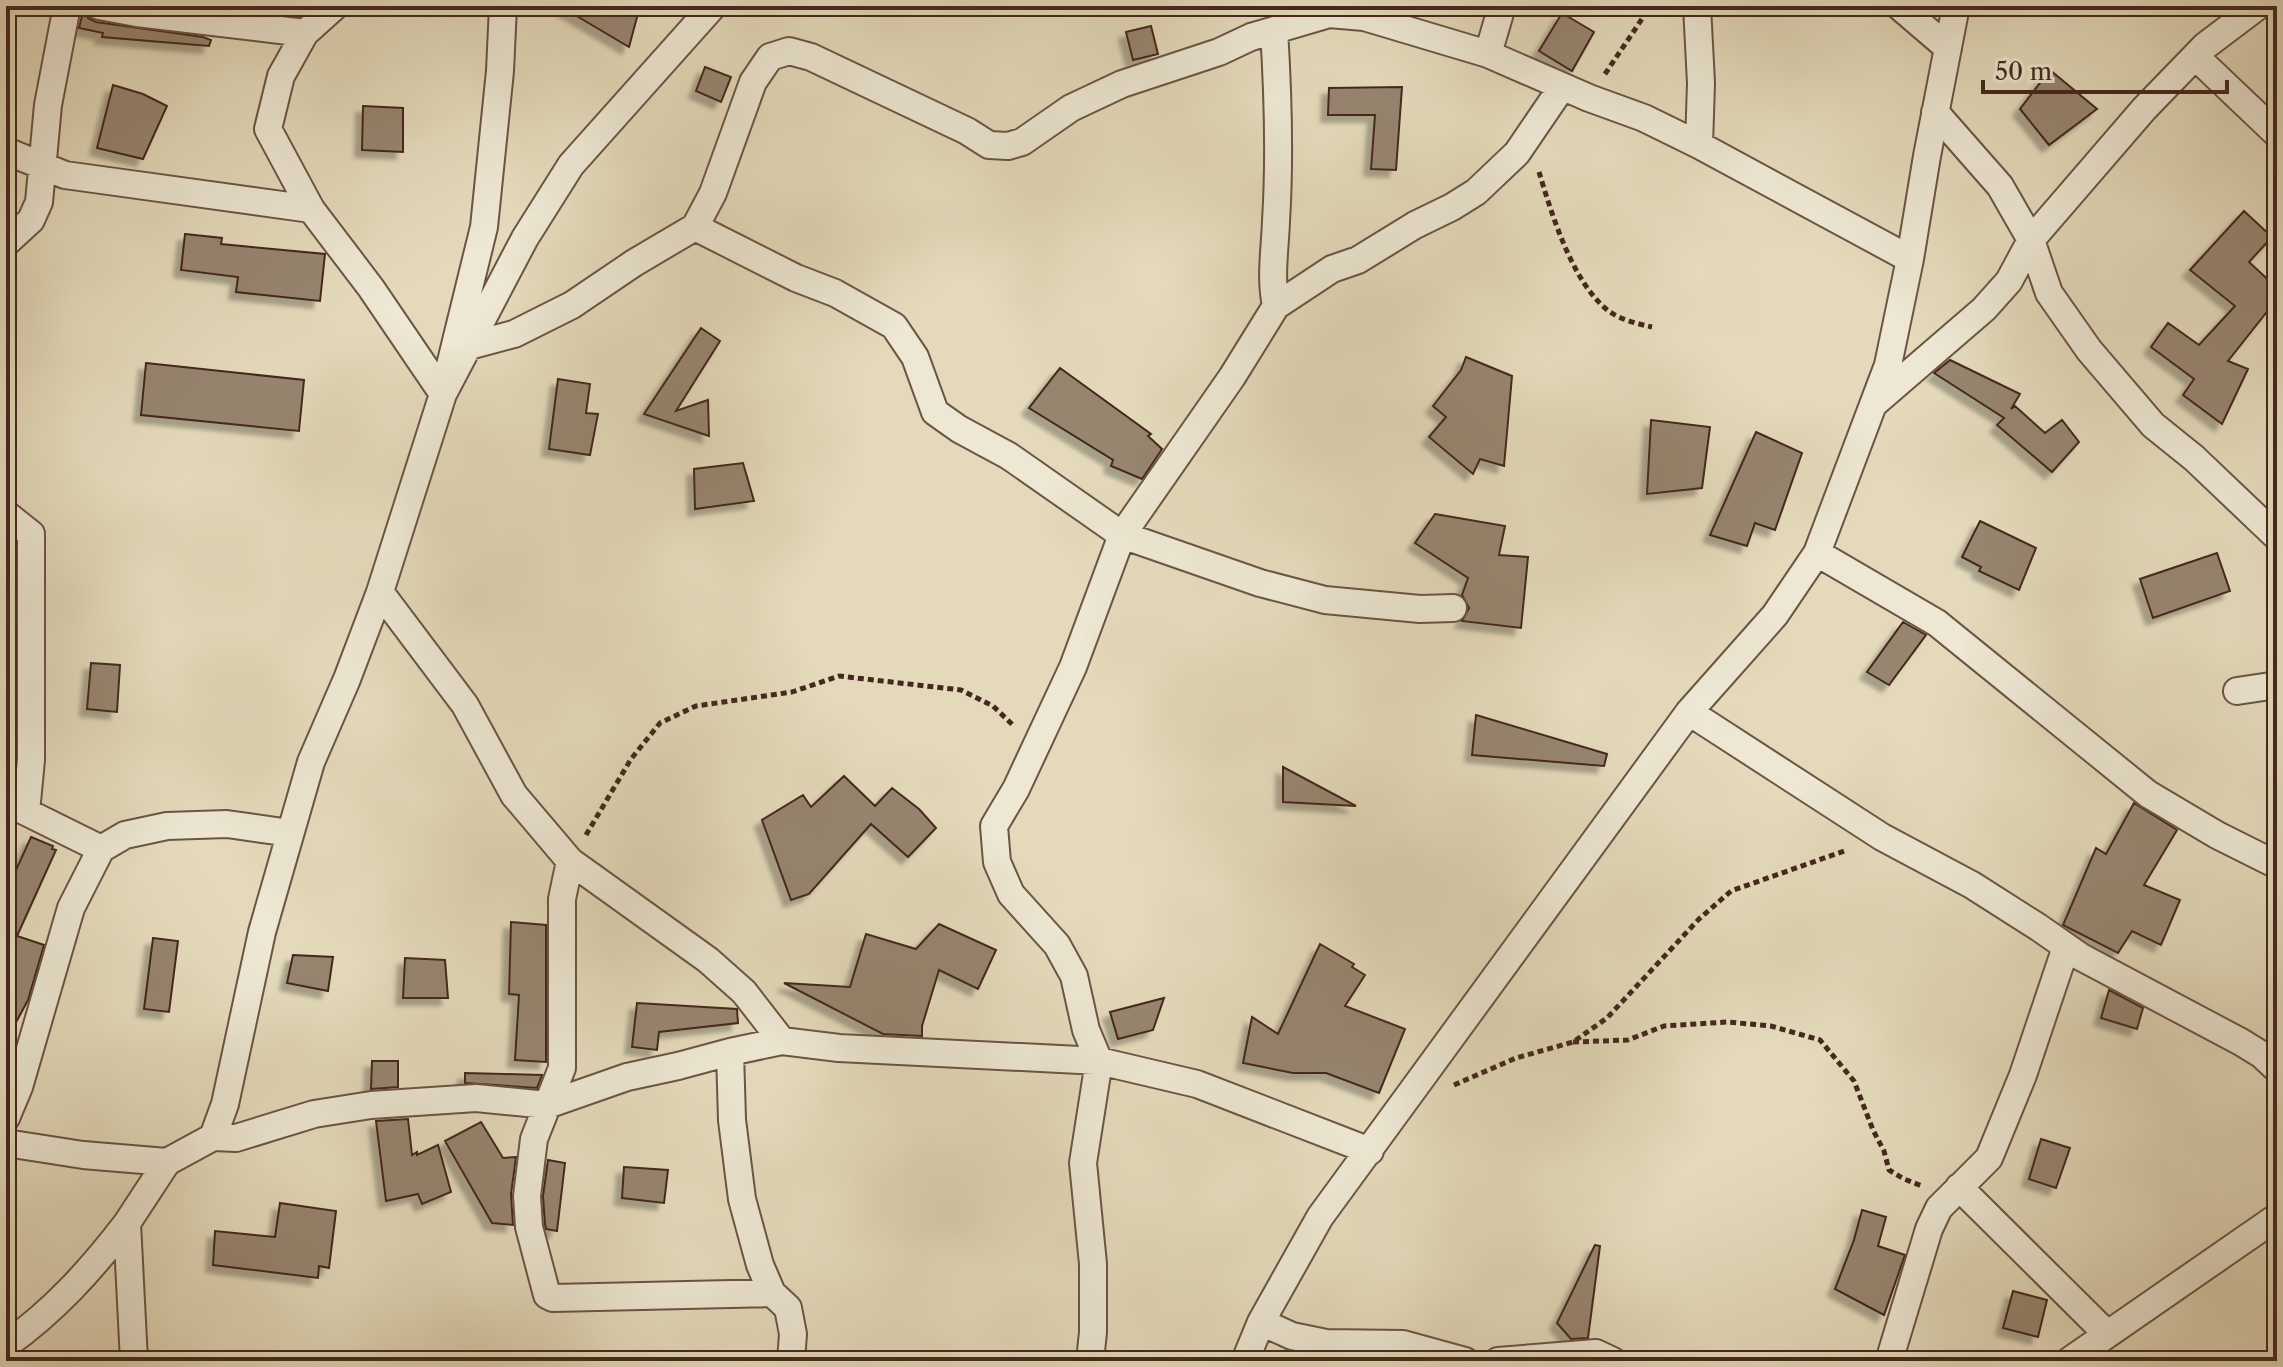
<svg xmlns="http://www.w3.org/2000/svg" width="2283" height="1367" viewBox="0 0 2283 1367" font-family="'Libre Caslon Text',serif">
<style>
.building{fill:#978570;stroke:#44281e;stroke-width:2;filter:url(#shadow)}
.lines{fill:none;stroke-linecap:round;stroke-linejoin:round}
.minor-casing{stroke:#6c5445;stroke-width:30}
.path{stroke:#44281e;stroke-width:5;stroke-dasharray:6 4;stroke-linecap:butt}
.minor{stroke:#ede7d3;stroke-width:26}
</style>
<defs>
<filter id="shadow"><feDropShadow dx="-7" dy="7" stdDeviation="2" flood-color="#0004"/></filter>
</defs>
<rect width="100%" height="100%" fill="#e4dabb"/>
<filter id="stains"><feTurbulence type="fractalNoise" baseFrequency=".0025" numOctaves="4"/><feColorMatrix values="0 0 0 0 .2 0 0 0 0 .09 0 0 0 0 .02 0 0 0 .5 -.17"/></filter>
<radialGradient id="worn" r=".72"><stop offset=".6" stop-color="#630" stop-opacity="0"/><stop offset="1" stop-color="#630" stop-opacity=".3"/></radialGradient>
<!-- building -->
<path class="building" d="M 560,6 L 640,6 L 629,47 L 607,34 Z
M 84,8 L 88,18 L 96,22 L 203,37 L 211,40 L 209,46 L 102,37 L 103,33 L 79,28 Z
M 1562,13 L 1594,32 L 1572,71 L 1539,51 Z
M 1151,26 L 1158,54 L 1133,60 L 1126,32 Z
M 705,67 L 731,77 L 721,102 L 696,91 Z
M 2050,70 L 2097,109 L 2049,145 L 2020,109 Z
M 113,85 L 143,94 L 167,106 L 143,159 L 97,148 Z
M 1402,87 L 1396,170 L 1371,169 L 1375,115 L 1328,115 L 1329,88 Z
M 363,106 L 403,108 L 403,152 L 362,150 Z
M 2244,211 L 2272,237 L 2249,262 L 2277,288 L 2277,299 L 2228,361 L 2248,369 L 2222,424 L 2183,395 L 2194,379 L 2151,347 L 2168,323 L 2199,345 L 2235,306 L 2190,270 Z
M 185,234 L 222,238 L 221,244 L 325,254 L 320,301 L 236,292 L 238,277 L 181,270 Z
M 701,328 L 720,341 L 676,411 L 708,400 L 709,436 L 644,414 Z
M 1466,357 L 1512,376 L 1504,466 L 1480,459 L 1473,474 L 1429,437 L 1446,417 L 1433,406 L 1461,370 Z
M 1950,360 L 2020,394 L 2011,409 L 2015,406 L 2045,433 L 2062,420 L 2079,442 L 2052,472 L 1997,425 L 2004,418 L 1934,373 Z
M 146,363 L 304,380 L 299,431 L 141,415 Z
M 1060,368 L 1151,434 L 1148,436 L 1162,449 L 1142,479 L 1111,466 L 1113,460 L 1029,408 Z
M 558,379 L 590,384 L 586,413 L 598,414 L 590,455 L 549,449 Z
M 1651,420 L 1710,427 L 1702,488 L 1647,494 Z
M 1756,432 L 1802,453 L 1775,530 L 1755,523 L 1747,546 L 1710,535 Z
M 743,463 L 754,501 L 695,509 L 694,469 Z
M 1435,514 L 1505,526 L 1499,555 L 1528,557 L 1521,628 L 1462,621 L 1469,608 L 1462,595 L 1468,578 L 1415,543 Z
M 1980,521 L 2036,548 L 2019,590 L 1979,571 L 1981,567 L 1962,557 Z
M 2217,553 L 2230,591 L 2153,618 L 2140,579 Z
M 1903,622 L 1926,635 L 1889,685 L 1867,672 Z
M 91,663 L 120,665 L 117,712 L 87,709 Z
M 1476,715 L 1607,754 L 1604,766 L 1472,755 Z
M 1283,767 L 1356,806 L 1283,802 Z
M 844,776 L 875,806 L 892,788 L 919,809 L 936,828 L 908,857 L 871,824 L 809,894 L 791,900 L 762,820 L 803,795 L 811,807 Z
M 2134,803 L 2177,830 L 2144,885 L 2180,900 L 2161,945 L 2132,931 L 2118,953 L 2063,925 L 2096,848 L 2106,854 Z
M 31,837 L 53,846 L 52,849 L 56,850 L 17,936 L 44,945 L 28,1000 L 6,1041 L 6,892 Z
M 511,922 L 546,925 L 546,1062 L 515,1060 L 519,995 L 509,994 Z
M 939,924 L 996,950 L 978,989 L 939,970 L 922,1026 L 922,1036 L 883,1034 L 784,983 L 850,987 L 866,934 L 916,949 Z
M 153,938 L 178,941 L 169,1012 L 144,1009 Z
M 1320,944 L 1354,964 L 1352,967 L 1365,975 L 1345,1006 L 1405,1029 L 1379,1093 L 1326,1073 L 1293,1073 L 1243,1063 L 1252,1017 L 1278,1034 Z
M 293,955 L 333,957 L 328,991 L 287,983 Z
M 405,958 L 445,960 L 448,998 L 403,998 Z
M 2109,990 L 2143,1008 L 2137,1029 L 2101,1018 Z
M 1164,998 L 1153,1030 L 1118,1039 L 1110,1012 Z
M 637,1003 L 737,1009 L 738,1023 L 659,1032 L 657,1050 L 632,1047 Z
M 372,1061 L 398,1061 L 398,1087 L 371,1089 Z
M 465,1073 L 542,1075 L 537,1088 L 465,1083 Z
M 408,1119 L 412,1155 L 417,1152 L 417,1155 L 438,1145 L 451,1192 L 422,1204 L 418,1194 L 386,1201 L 376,1121 Z
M 481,1122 L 503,1158 L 516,1157 L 511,1194 L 513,1225 L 492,1223 L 445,1141 Z
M 2041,1139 L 2070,1148 L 2056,1188 L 2029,1179 Z
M 548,1160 L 565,1163 L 557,1231 L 546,1229 L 545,1224 L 543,1196 Z
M 624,1167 L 668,1170 L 664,1203 L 622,1198 Z
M 280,1203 L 336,1211 L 329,1268 L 319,1266 L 318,1278 L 213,1265 L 215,1231 L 275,1237 Z
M 1862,1210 L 1886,1217 L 1878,1246 L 1905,1255 L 1884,1315 L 1835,1289 L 1854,1240 Z
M 1595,1245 L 1600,1246 L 1588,1338 L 1571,1339 L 1557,1323 Z
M 2013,1291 L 2047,1300 L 2038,1337 L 2003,1328 Z"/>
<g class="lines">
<!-- minor casing -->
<g class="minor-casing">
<path id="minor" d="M 99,6 L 137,13 L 305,33
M 335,6 L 305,33 L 281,76 L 268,129 L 311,209 L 371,288 L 443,394 L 525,238 L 571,165 L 713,6
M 1697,6 L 1701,83 L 1699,145
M 1899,6 L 1948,48
M 1274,30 C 1278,93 1280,157 1276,221 C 1275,250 1270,277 1276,306
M 1488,54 L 1502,6
M 2196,57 L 2277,134
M 1935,112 L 2000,186 L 2031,240 L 2049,293 L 2089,350 L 2153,425 L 2194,458 L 2277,537
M 6,151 L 65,175 L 311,209
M 695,227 L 796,278 L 835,293 L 894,326 L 915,357 L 935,412 L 959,429 L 1009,456 L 1122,535 L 1260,583 L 1325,600 L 1420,609 L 1453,608
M 6,243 L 31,220 L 39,202 L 48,105 L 67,6
M 469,346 L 514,334 L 572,305 L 634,263 L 695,227 L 713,193 L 753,82 L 770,57 L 789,51 L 811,57 L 967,131 L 989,145 L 1008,146 L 1022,142 L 1071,108 L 1122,84 L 1219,52 L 1251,37 L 1329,14 L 1364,17 L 1488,54 L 1589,98 L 1644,118 L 1699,145 L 1910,259
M 1875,403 L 1984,309 L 2009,281 L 2031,240 L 2144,109 L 2205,46 L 2258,6
M 6,514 L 31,534 L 31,760 L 26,812
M 1817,553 L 1937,623 L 2148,794 L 2217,835 L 2277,865
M 380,592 L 465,705 L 514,795 L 570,861 L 708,960 L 744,992 L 782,1041
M 2237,691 L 2277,685
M 1689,712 L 1882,837 L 1972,885 L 2038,927 L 2081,957 L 2241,1042 L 2262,1055 L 2277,1069
M 6,802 L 101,849
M 570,861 L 562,899 L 562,1068 L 534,1139 L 527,1196 L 529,1227 L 547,1295 L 553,1298 L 772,1293
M 6,1118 L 19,1087 L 71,908 L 101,849 L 125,835 L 167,826 L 227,824 L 290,833
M 213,1137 L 236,1138 L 314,1114 L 371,1105 L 476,1098 L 547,1105 L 627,1077 L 678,1066 L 730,1052
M 6,1143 L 83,1155 L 167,1162
M 1959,1187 L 2107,1334
M 1261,1322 L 1292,1336 L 1326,1343 L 1403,1344 L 1465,1361
M 6,1345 C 54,1311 91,1270 127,1223
M 134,1361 L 127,1223 L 167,1162 L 213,1137 L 225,1104 L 262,932 L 311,762 L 347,679 L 380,592 L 443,394 L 484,227 L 500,71 L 503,6
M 791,1361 L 793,1334 L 788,1308 L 772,1293 L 760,1265 L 742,1199 L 732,1120 L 730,1052 L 782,1041 L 839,1048 L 1099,1061 L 1197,1084 L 1370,1151
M 1090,1361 L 1093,1332 L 1093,1264 L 1083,1163 L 1099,1061 L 1086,1030 L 1074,976 L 1057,945 L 1011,894 L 997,862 L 994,826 L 1016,789 L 1073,667 L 1122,535 L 1232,377 L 1276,306 L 1332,269 L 1358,260 L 1415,225 L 1452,207 L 1476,192 L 1517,153 L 1562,87
M 1245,1361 L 1261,1322 L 1320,1217 L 1689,712 L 1775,615 L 1817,553 L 1888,365 L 1910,259 L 1927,156 L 1956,6
M 1498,1361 L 1596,1353 L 1613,1361
M 1889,1361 L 1929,1229 L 1939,1208 L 1989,1158 L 2023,1075 L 2066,947
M 2069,1361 L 2277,1217"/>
</g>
<!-- path -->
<path class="path" d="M 1605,74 L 1646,13 L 1657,6
M 1539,172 C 1552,215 1573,285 1610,312 C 1622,320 1638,324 1652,327
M 586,835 L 631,759 L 660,723 L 696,706 L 792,692 L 839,676 L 961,690 L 993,706 L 1015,727
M 1573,1042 L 1628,1040 L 1664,1026 L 1728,1022 L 1771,1026 L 1820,1040 L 1854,1081 L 1873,1130 L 1884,1151 L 1889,1170 L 1904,1179 L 1922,1186
M 1454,1085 L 1516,1058 L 1573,1042 L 1607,1018 L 1699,919 L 1731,891 L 1847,850"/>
<!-- minor -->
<use href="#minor" class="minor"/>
</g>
<!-- margin -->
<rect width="2283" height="1367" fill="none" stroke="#e4dabb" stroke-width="32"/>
<rect x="8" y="8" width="2267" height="1351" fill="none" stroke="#44281e" stroke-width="4"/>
<rect x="16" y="16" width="2251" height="1335" fill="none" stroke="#44281e" stroke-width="2"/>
<!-- scale -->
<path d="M1983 80v12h244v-12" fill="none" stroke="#44281e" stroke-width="4"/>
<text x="1995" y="80" font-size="24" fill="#44281e" stroke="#ede7d3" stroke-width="6" paint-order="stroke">50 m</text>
<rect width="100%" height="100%" filter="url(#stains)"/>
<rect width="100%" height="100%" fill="url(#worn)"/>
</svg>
